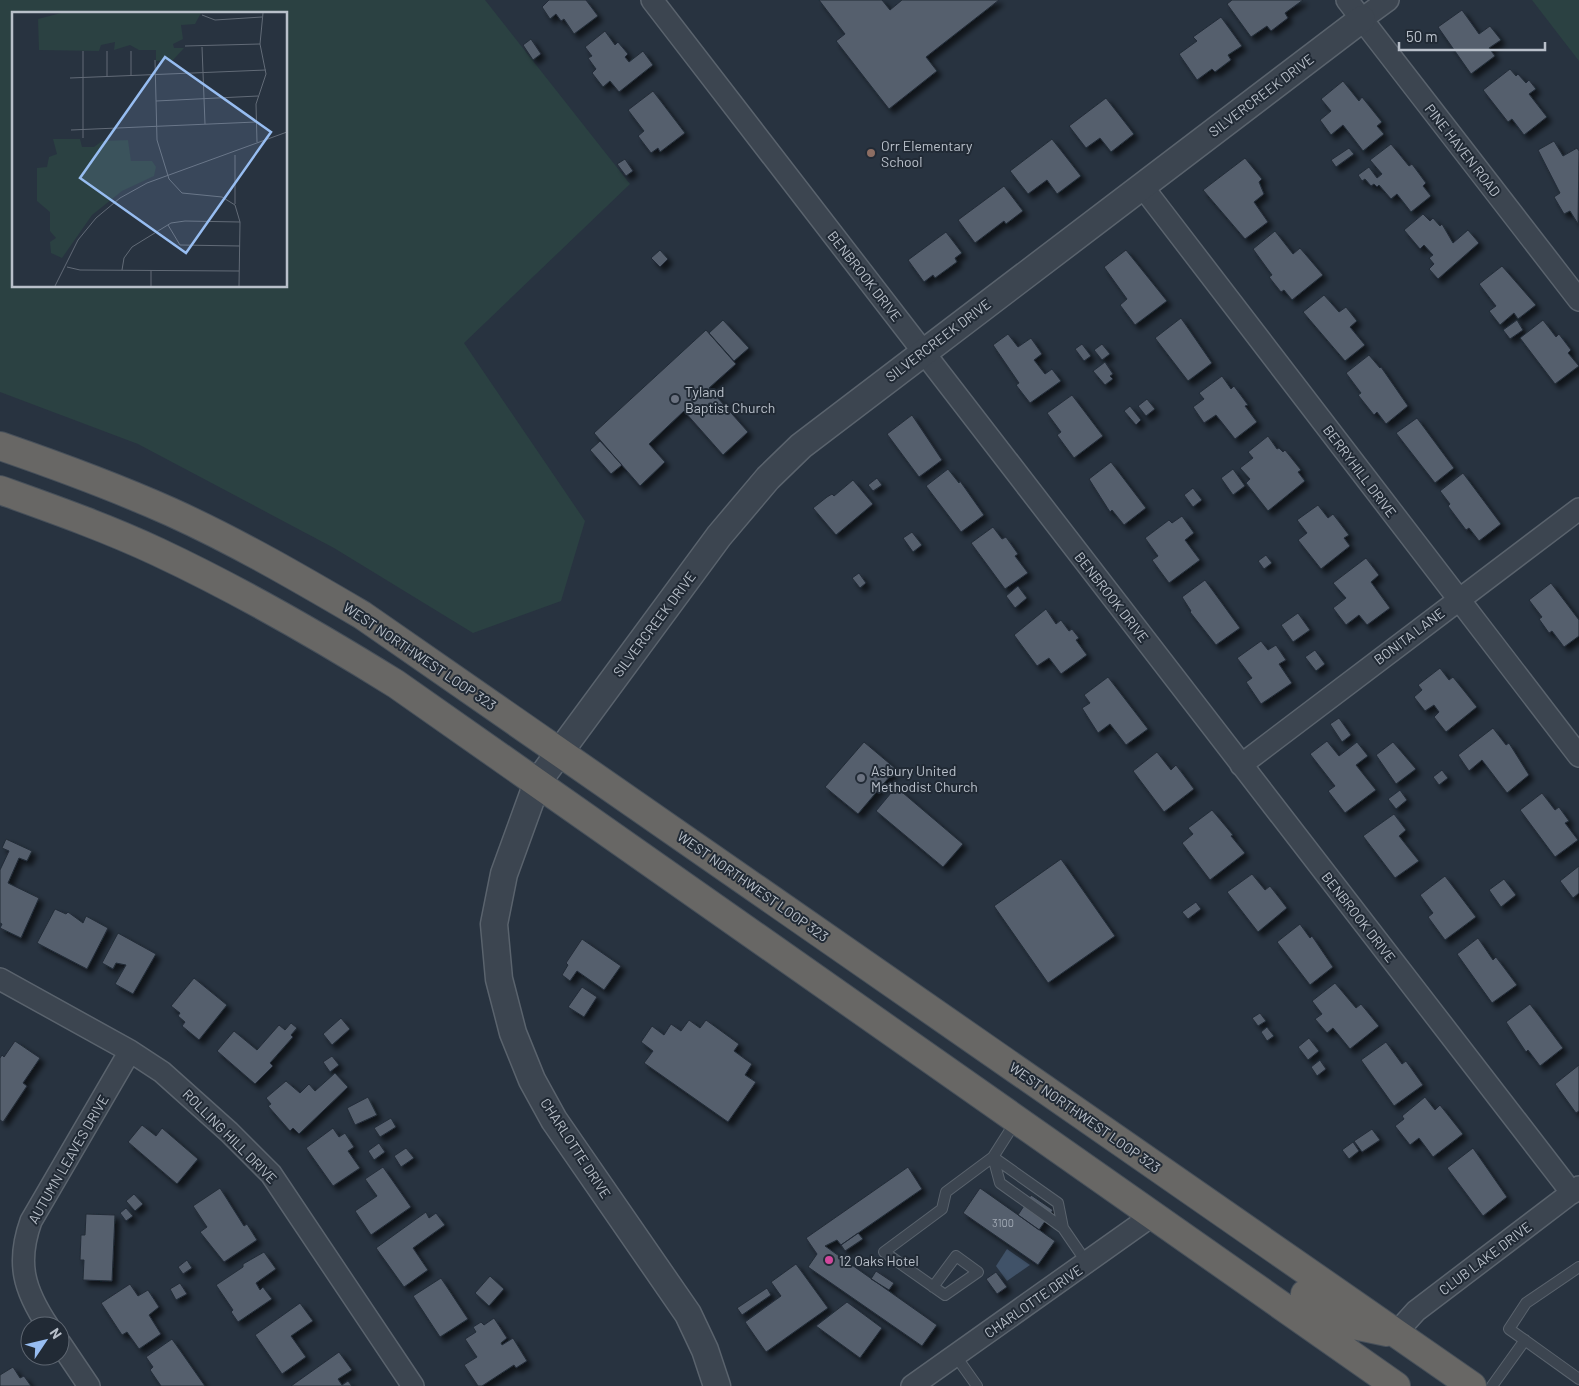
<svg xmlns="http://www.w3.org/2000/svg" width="1579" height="1386" viewBox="0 0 1579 1386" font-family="Barlow,sans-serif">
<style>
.green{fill:#2b4142;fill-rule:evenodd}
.water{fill:#405268}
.building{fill:#545e6d;stroke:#232c37;filter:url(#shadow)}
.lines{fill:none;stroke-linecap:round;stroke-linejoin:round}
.service-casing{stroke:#5a636d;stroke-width:12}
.minor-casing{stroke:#5a636d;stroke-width:24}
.tertiary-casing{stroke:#5a636d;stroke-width:29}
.trunk-casing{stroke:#47505a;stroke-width:30}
.service{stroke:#3c4550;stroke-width:10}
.minor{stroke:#3c4550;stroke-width:21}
.tertiary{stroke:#3c4550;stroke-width:26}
.trunk{stroke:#686765;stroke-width:28}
.education-dot{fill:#8d6e63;stroke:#212a35;stroke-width:2}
.worship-dot{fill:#6b7280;stroke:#212a35;stroke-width:2}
.hotel-dot{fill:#d1479c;stroke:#212a35;stroke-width:2}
.labels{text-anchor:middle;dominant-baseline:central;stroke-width:4;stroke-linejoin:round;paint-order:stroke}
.number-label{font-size:11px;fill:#a0a8b3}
.street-label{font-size:14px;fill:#b9c0ca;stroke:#212a35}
.poi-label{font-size:14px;fill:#b9c0ca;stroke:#212a35;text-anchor:start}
.inset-road{fill:none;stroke:#626b77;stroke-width:1}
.view{fill:#97bdf1;fill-opacity:0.15;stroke:#97bdf1;stroke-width:2.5}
.inset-edge{fill:none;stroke:#b9c0ca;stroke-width:2.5}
</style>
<defs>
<filter id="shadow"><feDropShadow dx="4.5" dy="4.5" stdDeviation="2.5" flood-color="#0009"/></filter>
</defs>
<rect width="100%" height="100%" fill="#283340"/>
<!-- green -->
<path class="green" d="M 0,0 L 485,0 L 630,184 L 464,343 L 585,521 L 561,601 L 473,633 L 334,548 L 138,444 L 0,392 ZM 14,14 L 286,14 L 286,286 L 14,286 Z
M 1532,0 L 1579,0 L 1579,61 Z"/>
<!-- water -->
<path class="water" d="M 1007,1249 L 1030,1265 L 1007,1281 L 996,1266 Z"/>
<!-- building -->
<path class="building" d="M 549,0 L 586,0 L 598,16 L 574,34 L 564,19 L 561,21 L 556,14 L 550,19 L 542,7 Z
M 819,0 L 882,0 L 890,10 L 902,0 L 999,0 L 926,57 L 937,71 L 889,109 L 836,41 L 845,34 Z
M 1232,0 L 1303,0 L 1285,13 L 1288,18 L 1271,31 L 1267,26 L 1251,37 L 1227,4 Z
M 1462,10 L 1479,34 L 1490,26 L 1501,40 L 1489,48 L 1495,56 L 1471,74 L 1438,27 Z
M 1221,17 L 1242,46 L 1228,55 L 1231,60 L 1215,72 L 1212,69 L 1197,80 L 1179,54 L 1197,41 L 1193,37 Z
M 605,31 L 615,45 L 618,42 L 628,54 L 625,57 L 629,62 L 643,51 L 653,65 L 619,92 L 610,81 L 603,87 L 592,73 L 596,69 L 588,58 L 592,56 L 585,47 Z
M 531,39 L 541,54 L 533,60 L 523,45 Z
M 1510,69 L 1516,76 L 1518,74 L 1526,83 L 1529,80 L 1536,89 L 1529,94 L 1547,117 L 1524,135 L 1512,119 L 1508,122 L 1483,90 Z
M 1343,81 L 1359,101 L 1362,97 L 1382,122 L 1377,126 L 1384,134 L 1363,151 L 1343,125 L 1331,135 L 1320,120 L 1331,111 L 1321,99 Z
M 653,91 L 685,133 L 660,152 L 658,148 L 651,153 L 638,136 L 644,131 L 628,110 Z
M 1106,98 L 1134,134 L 1111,152 L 1100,138 L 1086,148 L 1069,126 Z
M 1052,139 L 1081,176 L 1057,194 L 1047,180 L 1028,194 L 1010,171 Z
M 1554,141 L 1563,156 L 1577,148 L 1579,151 L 1578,224 L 1570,211 L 1564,214 L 1554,197 L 1560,193 L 1538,150 Z
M 1391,144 L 1409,166 L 1412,164 L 1426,183 L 1423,186 L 1431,196 L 1411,212 L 1397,194 L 1391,199 L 1379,185 L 1377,187 L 1374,184 L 1371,186 L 1365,179 L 1362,181 L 1358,175 L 1369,167 L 1377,178 L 1382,174 L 1370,160 Z
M 1349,148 L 1354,154 L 1336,167 L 1331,160 Z
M 1245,158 L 1262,179 L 1259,182 L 1264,194 L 1254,202 L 1268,222 L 1245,239 L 1203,190 Z
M 625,159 L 633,171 L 626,176 L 617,164 Z
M 1004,186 L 1023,211 L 1006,224 L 1004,221 L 975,243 L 958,220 Z
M 1423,214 L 1430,221 L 1433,218 L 1440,226 L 1442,224 L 1453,243 L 1468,230 L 1479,243 L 1438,279 L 1429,269 L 1434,264 L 1429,258 L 1433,255 L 1424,245 L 1420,249 L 1404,230 Z
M 1275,231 L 1293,254 L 1300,248 L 1323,275 L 1292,300 L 1284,290 L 1281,292 L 1269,277 L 1272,275 L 1253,249 Z
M 946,232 L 962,253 L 955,258 L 957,262 L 935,278 L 933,275 L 924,282 L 908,260 Z
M 660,250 L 668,259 L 660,267 L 651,258 Z
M 1126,250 L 1167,301 L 1135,325 L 1120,305 L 1127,299 L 1104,267 Z
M 1502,266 L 1536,305 L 1518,319 L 1514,313 L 1500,325 L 1489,311 L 1496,306 L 1479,284 Z
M 1324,295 L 1339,312 L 1346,307 L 1357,321 L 1350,327 L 1365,345 L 1345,361 L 1303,312 Z
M 1181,318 L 1212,363 L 1188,381 L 1155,338 Z
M 723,320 L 749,348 L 734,361 L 709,333 Z
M 1517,320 L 1523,330 L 1510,339 L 1503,330 Z
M 1543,320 L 1556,337 L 1559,334 L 1571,350 L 1568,353 L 1579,366 L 1555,384 L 1520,338 Z
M 706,330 L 736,364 L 709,388 L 748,432 L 723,455 L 684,411 L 649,444 L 665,462 L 640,486 L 594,433 Z
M 1008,334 L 1018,347 L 1031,338 L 1042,354 L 1034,360 L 1045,374 L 1052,369 L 1061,381 L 1030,403 L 1016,385 L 1019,383 L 993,345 Z
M 1082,344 L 1091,356 L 1084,361 L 1075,349 Z
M 1102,344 L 1110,354 L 1102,360 L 1094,350 Z
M 1369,355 L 1380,368 L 1381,367 L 1408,406 L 1386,424 L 1377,412 L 1374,415 L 1358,395 L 1361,393 L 1346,373 Z
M 1105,362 L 1113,374 L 1110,376 L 1113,379 L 1105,385 L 1093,371 Z
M 1222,376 L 1231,389 L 1234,386 L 1248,405 L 1245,406 L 1257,422 L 1235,439 L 1216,415 L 1204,423 L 1193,407 L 1204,399 L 1199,393 Z
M 1072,395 L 1103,436 L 1074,458 L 1057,435 L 1061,432 L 1047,413 Z
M 1147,399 L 1155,409 L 1146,416 L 1138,406 Z
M 1130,406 L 1141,420 L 1136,425 L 1124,411 Z
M 912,415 L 942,460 L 919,477 L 887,434 Z
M 1417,418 L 1454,468 L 1435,483 L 1396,433 Z
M 1268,436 L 1277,449 L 1279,448 L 1283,452 L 1285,450 L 1301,470 L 1298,472 L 1305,481 L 1268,511 L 1246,483 L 1250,479 L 1240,468 L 1253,458 L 1248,452 Z
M 600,441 L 622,465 L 611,474 L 590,450 Z
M 1111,462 L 1146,508 L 1124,525 L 1112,510 L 1110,512 L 1089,479 Z
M 948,469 L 959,483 L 960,481 L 984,515 L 961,532 L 926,486 Z
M 1233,469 L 1245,486 L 1233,495 L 1221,478 Z
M 1463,473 L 1501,524 L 1479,541 L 1469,528 L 1466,530 L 1448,506 L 1450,504 L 1440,491 Z
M 877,478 L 882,485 L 873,491 L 868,485 Z
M 853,480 L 873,504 L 836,535 L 813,508 L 827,497 L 832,494 L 834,496 Z
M 1193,488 L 1202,500 L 1193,507 L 1184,495 Z
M 1318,505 L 1328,518 L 1333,514 L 1349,535 L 1344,538 L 1350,546 L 1321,569 L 1298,540 L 1307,533 L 1297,520 Z
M 1182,516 L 1194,533 L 1185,540 L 1200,560 L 1169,583 L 1152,560 L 1158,556 L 1145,538 L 1169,520 L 1172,523 Z
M 993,527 L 1002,539 L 1006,537 L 1018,554 L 1015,556 L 1028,573 L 1005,589 L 971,543 Z
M 912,532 L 922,545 L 913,552 L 903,538 Z
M 1266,555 L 1272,563 L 1264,569 L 1258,561 Z
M 1366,558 L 1379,575 L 1371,582 L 1390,608 L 1367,625 L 1359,615 L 1346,625 L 1333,608 L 1346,598 L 1333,583 Z
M 859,573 L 866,583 L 860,588 L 852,578 Z
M 1205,580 L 1240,628 L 1216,645 L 1190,612 L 1191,611 L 1182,597 Z
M 1551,583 L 1579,620 L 1579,636 L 1564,647 L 1552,631 L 1549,633 L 1539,619 L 1542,617 L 1529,600 Z
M 1018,586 L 1027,598 L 1015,608 L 1006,596 Z
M 1046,609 L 1056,624 L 1061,620 L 1069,631 L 1072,629 L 1079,638 L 1076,640 L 1087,655 L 1061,674 L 1049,658 L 1037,666 L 1014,635 Z
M 1298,613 L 1310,630 L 1293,642 L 1281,625 Z
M 1261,641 L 1268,650 L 1276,645 L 1286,660 L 1279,664 L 1292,683 L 1261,704 L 1246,682 L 1252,678 L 1237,658 Z
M 1315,650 L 1325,664 L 1316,671 L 1305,657 Z
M 1440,668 L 1449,680 L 1453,677 L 1477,707 L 1446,732 L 1434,717 L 1439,712 L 1434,705 L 1425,711 L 1414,697 L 1422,690 L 1418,685 Z
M 1108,677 L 1148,729 L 1126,745 L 1110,724 L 1098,733 L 1082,708 L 1090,703 L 1084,695 Z
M 1339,718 L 1351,735 L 1342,742 L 1330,724 Z
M 1493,728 L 1506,745 L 1509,743 L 1529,775 L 1507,793 L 1482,760 L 1469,771 L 1458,755 Z
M 1327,741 L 1339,756 L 1357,742 L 1368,756 L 1356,765 L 1376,790 L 1345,813 L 1328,791 L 1335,786 L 1310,754 Z
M 864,742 L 896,769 L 858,814 L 825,787 Z
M 1393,742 L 1416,769 L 1396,784 L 1376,755 Z
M 1157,752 L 1171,770 L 1176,765 L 1194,789 L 1164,812 L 1133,771 Z
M 1442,770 L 1448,778 L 1439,785 L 1433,777 Z
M 896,787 L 963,844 L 943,867 L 876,811 Z
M 1400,790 L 1407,800 L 1396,809 L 1388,799 Z
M 1542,793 L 1555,810 L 1559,807 L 1569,821 L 1565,823 L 1578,840 L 1555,857 L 1520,810 Z
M 1212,810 L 1233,835 L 1231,836 L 1245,853 L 1210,880 L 1182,843 L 1193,834 L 1188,828 Z
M 1394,814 L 1406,830 L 1399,836 L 1419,861 L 1395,878 L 1363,836 Z
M 6,839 L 32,851 L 27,861 L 19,858 L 8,883 L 39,898 L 21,938 L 0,928 L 2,924 L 0,923 L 0,870 L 9,851 L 2,848 Z
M 1061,859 L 1115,936 L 1048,983 L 994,906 Z
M 1579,866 L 1579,893 L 1573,898 L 1560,881 Z
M 1252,874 L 1265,890 L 1270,886 L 1287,908 L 1258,932 L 1227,892 Z
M 1445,876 L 1476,917 L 1445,940 L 1428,917 L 1433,913 L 1420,895 Z
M 1504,879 L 1516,895 L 1501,907 L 1489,890 Z
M 1196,902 L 1201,909 L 1188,919 L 1182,912 Z
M 55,909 L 66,914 L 68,912 L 83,923 L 86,916 L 108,928 L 87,969 L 37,943 Z
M 1300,924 L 1310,938 L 1312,936 L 1333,967 L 1310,985 L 1277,942 Z
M 118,933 L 156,954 L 133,994 L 115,984 L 126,965 L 116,963 L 113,969 L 102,963 Z
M 1478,938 L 1493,960 L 1496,957 L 1517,985 L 1492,1003 L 1457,954 Z
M 582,939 L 621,966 L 604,990 L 577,971 L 570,981 L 562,975 L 568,965 L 566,963 Z
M 194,978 L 227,1005 L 199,1040 L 182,1026 L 185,1022 L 178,1016 L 180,1013 L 171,1006 Z
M 1335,983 L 1356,1008 L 1361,1004 L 1379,1026 L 1350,1049 L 1333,1028 L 1327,1033 L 1315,1019 L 1322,1014 L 1312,1001 Z
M 582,987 L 597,997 L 584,1017 L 568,1007 Z
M 1530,1004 L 1563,1048 L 1540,1066 L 1528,1050 L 1526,1052 L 1506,1022 Z
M 1260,1013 L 1266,1021 L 1258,1026 L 1252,1018 Z
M 341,1018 L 350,1029 L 332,1045 L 323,1034 Z
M 689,1020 L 700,1028 L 706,1020 L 739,1044 L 734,1051 L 752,1064 L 745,1075 L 756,1082 L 728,1122 L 644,1063 L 653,1051 L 641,1042 L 652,1026 L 664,1035 L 671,1024 L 681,1031 Z
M 291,1023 L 297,1028 L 291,1035 L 293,1037 L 270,1063 L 273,1066 L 255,1084 L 217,1051 L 234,1031 L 257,1050 L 279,1025 L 285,1030 Z
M 1267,1027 L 1274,1036 L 1267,1041 L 1261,1032 Z
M 1309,1038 L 1319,1051 L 1308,1060 L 1298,1047 Z
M 15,1041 L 40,1058 L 23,1083 L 27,1086 L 3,1122 L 0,1120 L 0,1058 L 2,1055 L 4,1057 Z
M 1386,1042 L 1402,1064 L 1406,1061 L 1423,1085 L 1394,1106 L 1361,1060 Z
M 332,1056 L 339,1065 L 330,1072 L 323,1062 Z
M 1320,1060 L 1326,1069 L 1317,1076 L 1311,1067 Z
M 1579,1065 L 1579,1111 L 1576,1113 L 1555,1084 Z
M 335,1073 L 348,1087 L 299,1134 L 293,1128 L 290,1131 L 268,1106 L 271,1104 L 266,1098 L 286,1081 L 300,1093 L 309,1084 L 315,1091 Z
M 368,1097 L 377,1115 L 355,1125 L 347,1108 Z
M 1425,1097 L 1435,1110 L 1440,1105 L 1463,1134 L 1433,1157 L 1419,1138 L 1410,1145 L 1395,1126 L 1404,1119 L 1402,1116 Z
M 391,1118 L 396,1127 L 380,1137 L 374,1128 Z
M 142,1125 L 156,1136 L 162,1128 L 198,1159 L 177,1184 L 128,1142 Z
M 333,1128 L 339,1137 L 345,1133 L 354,1147 L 348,1151 L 360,1168 L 333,1186 L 306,1148 Z
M 1372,1129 L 1380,1140 L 1362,1152 L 1354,1141 Z
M 1353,1142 L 1359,1151 L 1349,1159 L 1342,1150 Z
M 379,1143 L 385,1152 L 374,1160 L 368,1151 Z
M 406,1148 L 414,1158 L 401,1167 L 394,1156 Z
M 1473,1148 L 1507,1197 L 1483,1216 L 1447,1168 Z
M 383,1167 L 411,1207 L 371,1235 L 355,1211 L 377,1196 L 365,1179 Z
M 908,1167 L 922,1189 L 841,1245 L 837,1240 L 825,1246 L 937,1325 L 922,1346 L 808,1267 L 817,1254 L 806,1238 Z
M 220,1188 L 244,1226 L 247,1224 L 257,1240 L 224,1262 L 200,1232 L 207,1227 L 193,1206 Z
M 980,1188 L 1055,1241 L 1038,1265 L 963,1213 Z
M 134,1194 L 143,1204 L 135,1211 L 126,1201 Z
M 1031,1195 L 1053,1210 L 1039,1230 L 1018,1215 Z
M 126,1208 L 133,1216 L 126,1221 L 120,1213 Z
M 426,1212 L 429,1218 L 436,1213 L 445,1225 L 413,1248 L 428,1270 L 404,1287 L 376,1248 Z
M 86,1214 L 115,1215 L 112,1281 L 83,1280 L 84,1260 L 80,1260 L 81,1235 L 85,1235 Z
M 858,1233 L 863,1239 L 845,1251 L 841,1245 Z
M 264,1252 L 276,1269 L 256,1283 L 260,1290 L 263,1287 L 272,1299 L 238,1322 L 231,1312 L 233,1310 L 216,1285 L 243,1267 L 243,1264 Z
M 187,1260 L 192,1268 L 183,1274 L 178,1267 Z
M 796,1264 L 828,1308 L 766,1352 L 745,1322 L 781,1296 L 771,1282 Z
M 876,1271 L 894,1283 L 889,1290 L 871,1279 Z
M 996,1272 L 1007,1287 L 997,1294 L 986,1279 Z
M 490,1276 L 504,1289 L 489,1306 L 475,1293 Z
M 441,1278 L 468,1319 L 440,1337 L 413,1296 Z
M 180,1283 L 187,1294 L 176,1300 L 170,1289 Z
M 130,1284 L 138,1296 L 148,1290 L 159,1307 L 149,1315 L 161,1334 L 139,1349 L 127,1332 L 122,1335 L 101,1303 Z
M 767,1288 L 771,1295 L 742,1315 L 737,1308 Z
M 847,1302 L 882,1328 L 860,1358 L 816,1326 Z
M 300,1303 L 313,1321 L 291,1336 L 306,1357 L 282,1374 L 255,1335 Z
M 494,1318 L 507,1338 L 501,1343 L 502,1345 L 513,1338 L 527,1361 L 516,1368 L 514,1365 L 482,1386 L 478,1386 L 464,1365 L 477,1357 L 465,1339 L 476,1332 L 473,1327 L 481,1322 L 484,1325 Z
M 172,1339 L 205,1386 L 161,1386 L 150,1370 L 153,1367 L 146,1357 Z
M 339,1352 L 352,1370 L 338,1379 L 342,1385 L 348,1381 L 352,1386 L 291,1386 Z
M 13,1367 L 20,1378 L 24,1376 L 31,1386 L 0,1386 L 0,1375 Z"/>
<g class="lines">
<!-- service casing -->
<g class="service-casing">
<path id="service" d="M 993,1157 L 1000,1183 L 1063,1228 L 1087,1263
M 993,1157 L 1058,1203 L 1063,1228
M 1579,1267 L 1526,1303 L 1509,1329 L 1579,1379
M 933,1287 L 956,1256 L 978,1272 L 945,1295 L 884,1252 L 942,1209 L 946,1192 L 993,1157 L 1016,1121
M 955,1355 L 977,1386
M 1492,1386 L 1525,1340"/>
</g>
<!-- minor casing -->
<g class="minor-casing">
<path id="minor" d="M 652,0 L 1572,1193
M 1347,0 L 1579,300
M 1362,19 L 1388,0
M 1142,186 L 1579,756
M 1241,765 L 1579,509
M 0,979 L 130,1051 L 162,1072 L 229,1132 L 271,1174 L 413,1386
M 48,1326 C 24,1290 16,1263 31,1221 L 130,1051
M 1396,1333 L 1416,1311 L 1579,1187
M 60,1343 L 89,1386
M 912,1386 L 1153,1215"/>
</g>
<!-- tertiary casing -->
<g class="tertiary-casing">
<path id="tertiary" d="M 717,1386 L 705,1350 L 688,1314 L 554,1120 L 532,1080 L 513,1033 L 499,979 L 494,924 L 504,874 L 537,783 L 719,536 L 768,478 L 801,446 L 1362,19"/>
</g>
<!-- trunk casing -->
<g class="trunk-casing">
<path id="trunk" d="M 0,446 C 58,466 115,487 171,512 C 237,542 299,578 362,615 L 1472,1386
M 0,490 C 53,509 107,528 158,552 C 241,591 319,636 396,684 L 1396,1386
M 1305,1294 L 1349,1324 L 1387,1332"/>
</g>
<!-- service -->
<use href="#service" class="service"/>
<!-- minor -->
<use href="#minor" class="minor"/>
<!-- tertiary -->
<use href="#tertiary" class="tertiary"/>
<!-- trunk -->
<use href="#trunk" class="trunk"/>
</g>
<!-- markers -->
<circle class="education-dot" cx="871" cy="153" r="5"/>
<g class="worship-dot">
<circle cx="675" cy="399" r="5"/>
<circle cx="861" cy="778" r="5"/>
</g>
<circle class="hotel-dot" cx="829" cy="1260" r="5"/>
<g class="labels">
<!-- number labels -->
<g class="number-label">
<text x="1003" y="1222">3100</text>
</g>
<!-- street labels -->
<g class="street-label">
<text transform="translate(1261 95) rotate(-37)">SILVERCREEK DRIVE</text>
<text transform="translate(1463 150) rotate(52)">PINE HAVEN ROAD</text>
<text transform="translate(865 276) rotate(52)">BENBROOK DRIVE</text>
<text transform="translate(938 340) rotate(-37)">SILVERCREEK DRIVE</text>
<text transform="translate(1360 471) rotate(53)">BERRYHILL DRIVE</text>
<text transform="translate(1112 597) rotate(52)">BENBROOK DRIVE</text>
<text transform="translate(654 624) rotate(-53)">SILVERCREEK DRIVE</text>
<text transform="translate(1409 636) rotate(-37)">BONITA LANE</text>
<text transform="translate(420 656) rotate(34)">WEST NORTHWEST LOOP 323</text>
<text transform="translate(753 886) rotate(35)">WEST NORTHWEST LOOP 323</text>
<text transform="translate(1359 917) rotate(52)">BENBROOK DRIVE</text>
<text transform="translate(1085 1117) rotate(35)">WEST NORTHWEST LOOP 323</text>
<text transform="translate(230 1136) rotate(45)">ROLLING HILL DRIVE</text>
<text transform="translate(576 1148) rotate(57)">CHARLOTTE DRIVE</text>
<text transform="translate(68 1159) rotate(-60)">AUTUMN LEAVES DRIVE</text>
<text transform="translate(1485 1258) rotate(-37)">CLUB LAKE DRIVE</text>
<text transform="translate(1033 1301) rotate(-35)">CHARLOTTE DRIVE</text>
</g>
<!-- poi labels -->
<g class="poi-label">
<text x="881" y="145">Orr Elementary<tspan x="881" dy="16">School</tspan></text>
<text x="685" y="391">Tyland<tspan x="685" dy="16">Baptist Church</tspan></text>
<text x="871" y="770">Asbury United<tspan x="871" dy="16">Methodist Church</tspan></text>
<text x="839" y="1260">12 Oaks Hotel</text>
</g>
</g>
<!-- overview -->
<g transform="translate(12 12)">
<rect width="275" height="275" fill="#283340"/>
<path d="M 49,1 L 189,1 L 183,12 L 169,13 L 171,27 L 161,32 L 162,36 L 172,36 L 161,48 L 144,49 L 144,38 L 127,38 L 118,33 L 102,38 L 103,30 L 89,33 L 87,39 L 27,38 L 26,7 ZM 41,127 L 68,127 L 70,135 L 82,135 L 90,129 L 116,128 L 119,149 L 140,149 L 144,155 L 142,164 L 110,179 L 80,203 L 50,246 L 39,241 L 38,230 L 44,226 L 38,219 L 38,200 L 25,189 L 25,156 L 35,155 L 37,145 L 45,142 Z" fill="#2b4142"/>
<path class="inset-road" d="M 190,3 L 203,8 L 250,5M 173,34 L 248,32M 190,35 L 193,112M 95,39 L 95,65M 119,39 L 119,64M 143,48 L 145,128 L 157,167 L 170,181 L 210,185 L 223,193 L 228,210 L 227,274M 58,66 L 254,58M 144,89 L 246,84M 59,118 L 244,110M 71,126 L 71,39M 245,130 L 244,92 L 254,62 L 248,32 L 251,1M 223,192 L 223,143M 156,213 L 168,233 L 228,234M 55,255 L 68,258 L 227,259M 110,258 L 112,246 L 120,235 L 159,211 L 173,209 L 228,210M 139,258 L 139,274M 43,274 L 66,228 L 84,206 L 108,186 L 135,171 L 275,120"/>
<path class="view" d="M 153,45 L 259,120 L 174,241 L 68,166 Z"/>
<rect width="275" height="275" class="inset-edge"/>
</g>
<!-- north arrow -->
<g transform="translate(45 1341) rotate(55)"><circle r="24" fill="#212a35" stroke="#5e6671"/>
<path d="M0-4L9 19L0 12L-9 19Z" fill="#97bdf1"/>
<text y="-8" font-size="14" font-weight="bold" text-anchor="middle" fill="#b9c0ca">N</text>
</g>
<!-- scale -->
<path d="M1399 42v8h146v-8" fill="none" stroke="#b9c0ca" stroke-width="2.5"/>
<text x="1406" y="42" font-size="15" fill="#b9c0ca" stroke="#212a35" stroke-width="4" paint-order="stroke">50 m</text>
</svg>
